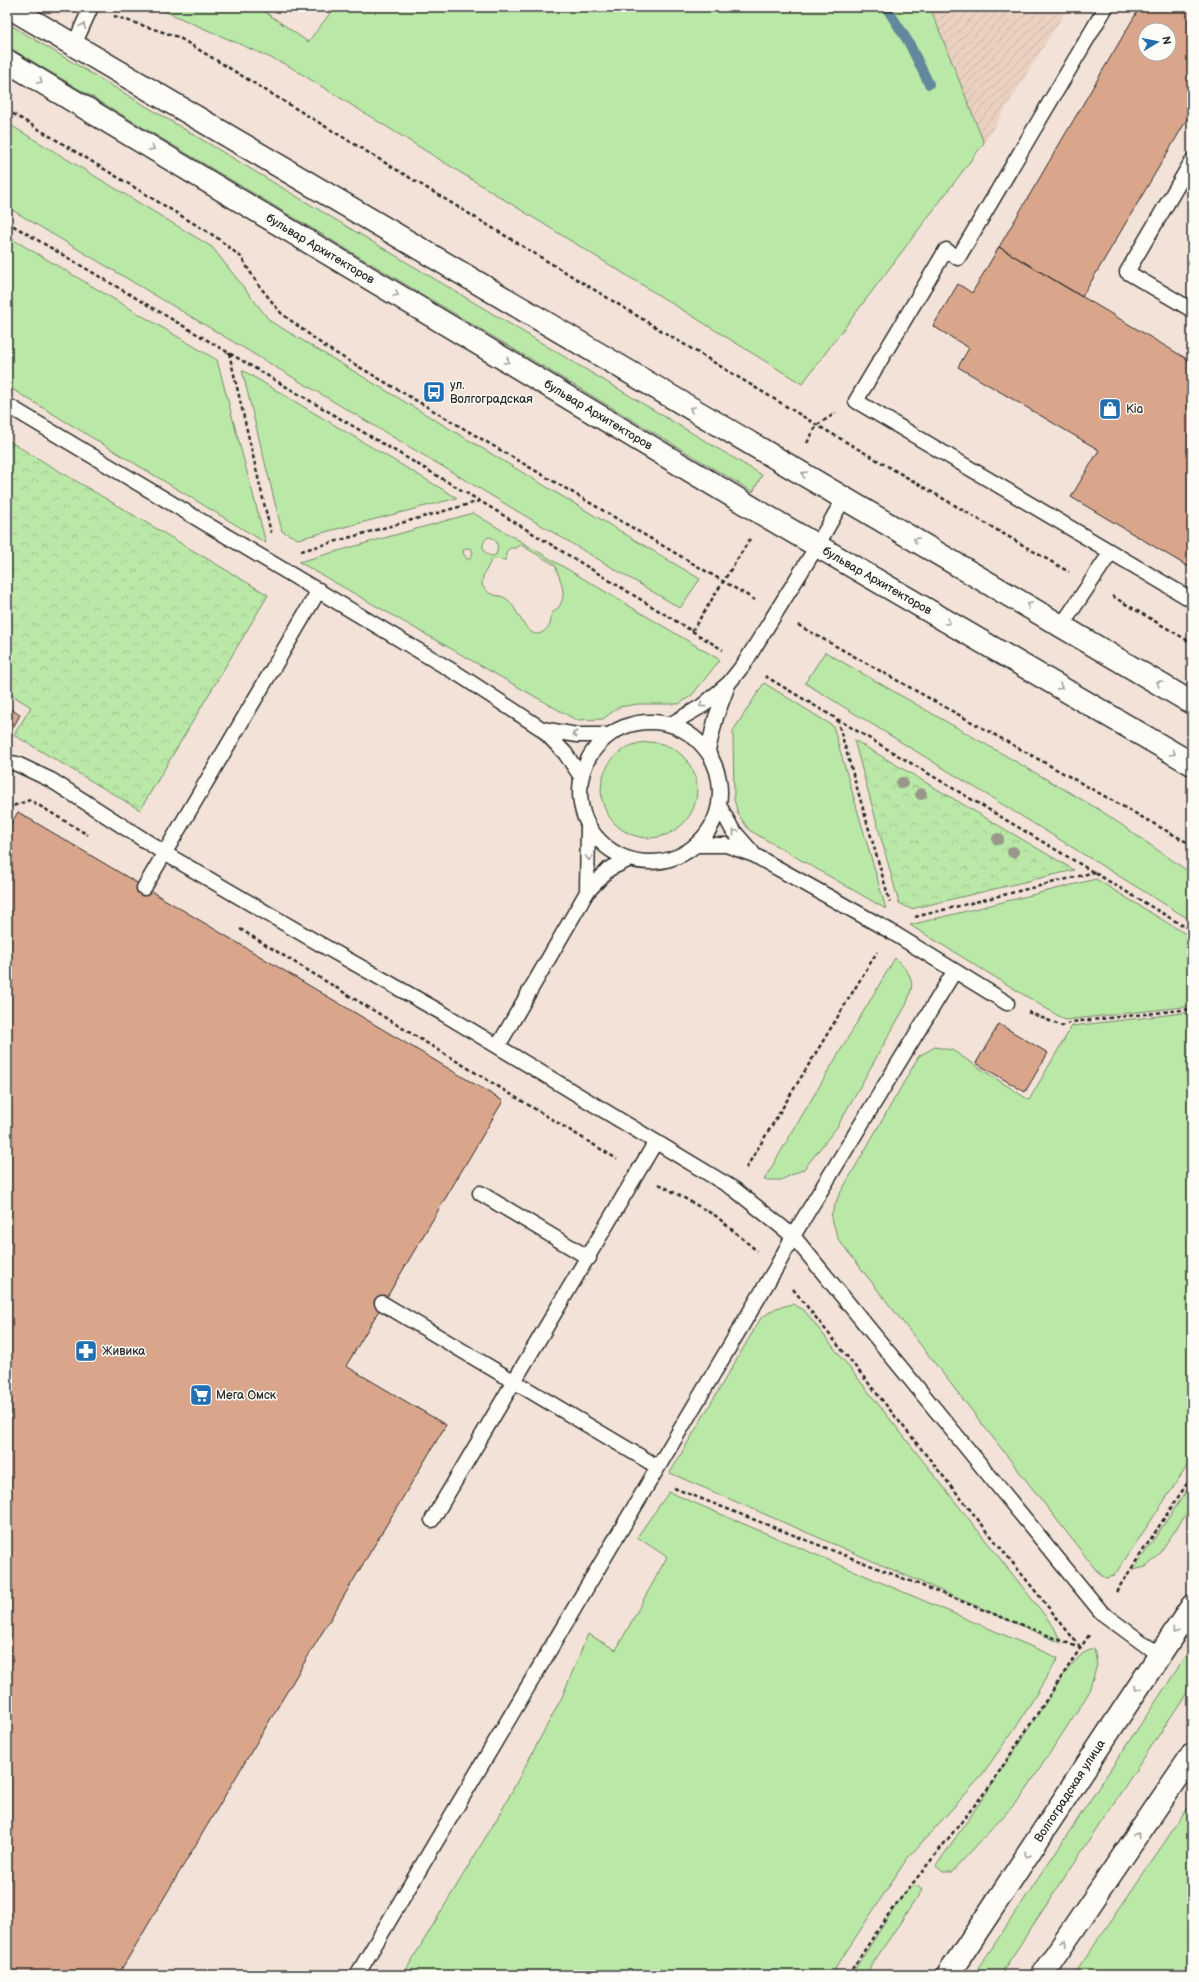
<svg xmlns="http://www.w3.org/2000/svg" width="1199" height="1982" viewBox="0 0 1199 1982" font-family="'Balsamiq Sans',sans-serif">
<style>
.industrial{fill:url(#industrial-furrows)}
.green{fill:#bae8a7;stroke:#728a69;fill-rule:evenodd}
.park{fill:url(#park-crowns);stroke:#728a69}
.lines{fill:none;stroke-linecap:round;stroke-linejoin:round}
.stream{stroke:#62889c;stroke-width:10}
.building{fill:#d9a68c;stroke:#2b2b2b;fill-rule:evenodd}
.service-casing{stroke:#2b2b2b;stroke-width:17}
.primary-casing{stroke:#2b2b2b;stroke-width:25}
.path{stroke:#2b2b2b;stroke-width:2.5;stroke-dasharray:4 3;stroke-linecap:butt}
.service{stroke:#fdfcf7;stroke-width:14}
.primary{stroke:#fdfcf7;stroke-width:22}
.tree{fill:#989789}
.oneway{stroke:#9e9e9b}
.labels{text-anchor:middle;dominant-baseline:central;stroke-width:3;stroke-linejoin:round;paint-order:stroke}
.street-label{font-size:12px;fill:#2b2b2b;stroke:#fdfcf7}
.poi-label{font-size:12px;fill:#2b2b2b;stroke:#fdfcf7;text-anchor:start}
</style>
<defs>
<pattern id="industrial-furrows" width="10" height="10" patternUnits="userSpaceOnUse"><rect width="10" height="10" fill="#ead0c0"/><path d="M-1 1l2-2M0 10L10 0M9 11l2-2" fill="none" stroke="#c9b3a5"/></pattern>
<pattern id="park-crowns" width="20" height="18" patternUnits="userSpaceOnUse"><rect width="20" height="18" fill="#bae8a7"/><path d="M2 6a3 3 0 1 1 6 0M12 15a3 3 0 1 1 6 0" fill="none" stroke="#a0c790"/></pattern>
</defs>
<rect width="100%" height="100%" fill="#f2e2d7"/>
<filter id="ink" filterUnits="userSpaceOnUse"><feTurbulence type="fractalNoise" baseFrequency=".025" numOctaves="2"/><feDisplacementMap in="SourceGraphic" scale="8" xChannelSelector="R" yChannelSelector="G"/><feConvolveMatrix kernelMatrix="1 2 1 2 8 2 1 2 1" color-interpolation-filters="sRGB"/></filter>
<g filter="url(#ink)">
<!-- industrial -->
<path class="industrial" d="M 930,7 L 1068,7 L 984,143 Z"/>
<!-- green -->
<path class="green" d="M 155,7 L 258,7 L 308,42 L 335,7 L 930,7 L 984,143 L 802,384 L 287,65 Z
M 7,23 L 762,475 L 753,492 L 7,46 Z
M 7,123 L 212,247 L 270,321 L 700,579 L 680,608 L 7,207 Z
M 7,236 L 217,360 L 266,543 L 7,386 Z
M 242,370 L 457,498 L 298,539 L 282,531 Z
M 473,513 L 720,660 L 692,695 L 679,704 L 638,704 L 619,707 L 603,719 L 576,720 L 299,562 ZM 488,537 C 498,538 499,547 496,555 L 491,556 C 482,553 480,543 488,537 ZM 518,545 L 521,545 L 555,565 C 561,583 571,600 552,613 L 550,625 C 529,652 520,610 508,600 C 498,592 492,600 482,585 L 483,576 L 492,559 L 506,560 L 506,552 L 510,548 L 517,548 ZM 467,548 L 470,548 L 473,552 L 470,559 L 467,559 L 463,553 L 464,549 Z
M 825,652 L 1100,810 L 1192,874 L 1192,921 L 805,683 Z
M 764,683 L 833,726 L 886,909 L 749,830 L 738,814 L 734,799 L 733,731 Z
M601 790a48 48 0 1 1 96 0a48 48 0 1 1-96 0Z
M 1096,879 L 1192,938 L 1192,1006 L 1065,1020 L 910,925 Z
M 895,958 C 913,976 916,981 906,1005 L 837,1127 L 804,1169 L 781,1180 L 764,1180 Z
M 1192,1012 L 1192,1459 L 1114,1576 L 1105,1578 L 1096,1570 L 838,1239 L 831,1216 L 838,1197 L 919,1056 L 935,1047 L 952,1050 L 1029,1100 L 1072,1026 Z
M 793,1304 L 804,1310 L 1054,1627 L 1061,1643 L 670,1473 L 761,1318 L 776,1308 Z
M 1192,1483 L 1192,1506 L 1156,1558 L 1146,1567 L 1133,1570 Z
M 669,1492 L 1058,1658 L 1020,1721 L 979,1779 L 906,1860 L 831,1975 L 403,1975 L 502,1810 L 562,1697 L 588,1634 L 616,1650 L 667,1557 L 637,1537 Z
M 1192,1647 L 1192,1685 L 1000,1975 L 974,1975 Z
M 1094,1648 L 1097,1665 L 1088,1694 L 1022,1796 L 952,1872 L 943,1872 L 936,1866 L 983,1798 L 1068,1669 L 1082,1654 Z
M 1192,1802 L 1192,1973 L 1190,1975 L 1074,1975 Z
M 916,1885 L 922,1890 L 865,1975 L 851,1975 L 905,1892 Z"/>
<!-- park -->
<path class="park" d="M 7,440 L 268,595 L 140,810 L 14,735 L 31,707 L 7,692 Z
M 854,740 L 1074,870 L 911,909 L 899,903 Z"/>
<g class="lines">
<!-- stream -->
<path class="stream" d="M 886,7 L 909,43 L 929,84"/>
</g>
<!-- building -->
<path class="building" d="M 1140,7 L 1192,7 L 1192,111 L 1082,297 L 999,247 ZM 1145,30 L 1169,30 L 1169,54 L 1145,54 Z
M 999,247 L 1192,362 L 1192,569 L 1071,497 L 1099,450 L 958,367 L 969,348 L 933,326 L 958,284 L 972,293 Z
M 7,707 L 20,715 L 7,738 Z
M 18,812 L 503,1101 L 346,1366 L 446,1425 L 118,1975 L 7,1975 L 7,830 Z
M 999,1024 L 1048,1053 L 1025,1092 L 976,1063 Z"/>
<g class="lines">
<!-- service casing -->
<g class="service-casing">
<path id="service" d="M 1106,7 L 958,258 L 946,250 L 856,401 L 1192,600
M 74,45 L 91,7
M 1192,161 L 1127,272 L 1192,310
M 7,405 L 461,676 L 542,729 L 565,753 L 580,775
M 1062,625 L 1111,552
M580 792a70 70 0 1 1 140 0a70 70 0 1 1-140 0Z
M 671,724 L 702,706 L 729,683 L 744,664 L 817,546 L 844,498
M 542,729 L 577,735 L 609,735
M 708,750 L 716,717 L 728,685
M 7,762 L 17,764 L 51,780 L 166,854 L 313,940 L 444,1014 L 734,1189 L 793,1236 L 1102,1613 L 1159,1655
M 719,805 L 732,829 L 753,853
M 698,845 L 726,845 L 754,855 L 890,931 L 1007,1003
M 144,888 L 319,590
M 587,892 L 588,825
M 498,1046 L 587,892 L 609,869 L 630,859
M 480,1193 L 589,1258
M 382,1303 L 658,1467
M 432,1520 L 655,1143
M 357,1975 L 776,1268 L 793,1236 L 954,972"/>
</g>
<!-- primary casing -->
<g class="primary-casing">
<path id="primary" d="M 9,7 L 1192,703
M 7,61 L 766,516 L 1192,764
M 948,1975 L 1192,1606
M 1042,1975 L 1192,1755"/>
</g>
<!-- path -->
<path class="path" d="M 114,16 L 178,37 L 817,425 L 1069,572
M 7,110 L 216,237 L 241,257 L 257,283 L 281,313 L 327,348 L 755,600
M 7,222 L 480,501 L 723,650
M 229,353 L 271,533
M 807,443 L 817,425 L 836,413
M 301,551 L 480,501
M 1112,596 L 1192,643
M 798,625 L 1192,845
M 692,631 L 750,539
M 765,676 L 1192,931
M 837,719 L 890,902
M 7,808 L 30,800 L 88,835
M 915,917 L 1095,872
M 240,929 L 617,1159
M 1028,1012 L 1062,1026 L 1072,1022 L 1192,1009
M 746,1168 L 877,952
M 659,1184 L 716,1216 L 757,1251
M 793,1289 L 1081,1648
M 674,1488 L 1080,1648
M 1116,1592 L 1192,1476
M 848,1975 L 890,1912 L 989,1787 L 1089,1635"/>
<!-- service -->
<use href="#service" class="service"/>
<!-- primary -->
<use href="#primary" class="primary"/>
</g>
<!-- trees -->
<g class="tree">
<circle cx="902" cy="783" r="6"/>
<circle cx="921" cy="794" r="6"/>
<circle cx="998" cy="839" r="6"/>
<circle cx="1013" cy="852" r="6"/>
</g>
<!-- one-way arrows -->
<defs><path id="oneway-chevron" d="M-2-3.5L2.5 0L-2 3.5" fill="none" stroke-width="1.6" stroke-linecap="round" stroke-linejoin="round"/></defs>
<g class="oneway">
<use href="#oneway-chevron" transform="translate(83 26) rotate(-66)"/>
<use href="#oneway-chevron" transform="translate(40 81) rotate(31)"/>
<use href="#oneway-chevron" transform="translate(152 148) rotate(31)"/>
<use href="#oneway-chevron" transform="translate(396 294) rotate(31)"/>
<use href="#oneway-chevron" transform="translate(507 361) rotate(31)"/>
<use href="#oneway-chevron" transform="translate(692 409) rotate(-150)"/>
<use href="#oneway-chevron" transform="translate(804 474) rotate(-150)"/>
<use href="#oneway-chevron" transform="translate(916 540) rotate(-150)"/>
<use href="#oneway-chevron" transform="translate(1029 605) rotate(-150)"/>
<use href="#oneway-chevron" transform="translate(948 622) rotate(30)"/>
<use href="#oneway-chevron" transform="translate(1159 683) rotate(-149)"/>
<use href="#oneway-chevron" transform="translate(1060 687) rotate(30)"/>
<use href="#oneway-chevron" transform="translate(702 705) rotate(144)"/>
<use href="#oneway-chevron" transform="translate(575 734) rotate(-174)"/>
<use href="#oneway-chevron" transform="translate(1173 753) rotate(30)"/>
<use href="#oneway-chevron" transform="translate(735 832) rotate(-128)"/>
<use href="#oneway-chevron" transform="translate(589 858) rotate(91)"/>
<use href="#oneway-chevron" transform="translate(1175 1631) rotate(124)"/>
<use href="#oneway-chevron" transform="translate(1137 1688) rotate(123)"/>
<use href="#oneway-chevron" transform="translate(1137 1835) rotate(-56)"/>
<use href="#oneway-chevron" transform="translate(1027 1855) rotate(123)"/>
<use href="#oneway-chevron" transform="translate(1064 1943) rotate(-56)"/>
</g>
</g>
<!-- icons -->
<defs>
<g id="bus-square" transform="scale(1.15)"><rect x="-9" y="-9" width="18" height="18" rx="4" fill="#1f6fb2" stroke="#fdfcf7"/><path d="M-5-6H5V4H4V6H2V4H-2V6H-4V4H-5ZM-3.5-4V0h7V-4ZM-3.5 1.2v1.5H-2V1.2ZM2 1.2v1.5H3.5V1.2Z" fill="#fff"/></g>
<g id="shop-square" transform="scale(1.15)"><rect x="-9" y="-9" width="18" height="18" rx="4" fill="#1f6fb2" stroke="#fdfcf7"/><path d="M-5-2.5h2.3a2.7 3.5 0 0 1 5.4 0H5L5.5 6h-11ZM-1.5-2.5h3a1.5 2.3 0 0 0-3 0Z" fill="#fff"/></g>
<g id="pharmacy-square" transform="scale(1.15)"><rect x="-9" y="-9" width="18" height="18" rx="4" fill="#1f6fb2" stroke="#fdfcf7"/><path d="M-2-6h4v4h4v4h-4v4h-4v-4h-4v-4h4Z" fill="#fff"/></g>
<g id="supermarket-square" transform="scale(1.15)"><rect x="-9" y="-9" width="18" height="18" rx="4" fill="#1f6fb2" stroke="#fdfcf7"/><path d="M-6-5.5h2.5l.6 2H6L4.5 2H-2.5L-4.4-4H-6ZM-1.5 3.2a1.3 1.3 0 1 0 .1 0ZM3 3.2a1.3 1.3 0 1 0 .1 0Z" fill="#fff"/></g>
</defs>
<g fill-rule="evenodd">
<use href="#bus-square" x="434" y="392"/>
<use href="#shop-square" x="1110" y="409"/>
<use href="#pharmacy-square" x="86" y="1351"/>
<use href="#supermarket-square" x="201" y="1395"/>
</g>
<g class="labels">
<!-- street labels -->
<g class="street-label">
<text transform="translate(320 249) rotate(31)">бульвар Архитекторов</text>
<text transform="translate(598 415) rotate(31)">бульвар Архитекторов</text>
<text transform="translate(877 581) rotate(30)">бульвар Архитекторов</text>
<text transform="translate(1070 1791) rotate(-57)">Волгоградская улица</text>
</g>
<!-- poi labels -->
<g class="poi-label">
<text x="450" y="385">ул.<tspan x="450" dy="14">Волгоградская</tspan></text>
<text x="1126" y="409">Kia</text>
<text x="102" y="1351">Живика</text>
<text x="216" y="1395">Мега Омск</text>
</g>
</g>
<!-- margin -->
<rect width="1199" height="1982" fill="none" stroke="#fdfcf7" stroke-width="24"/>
<rect x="12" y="12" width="1175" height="1958" fill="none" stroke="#2b2b2b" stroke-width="1.5" filter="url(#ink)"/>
<!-- north arrow -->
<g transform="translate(1157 42) rotate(80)"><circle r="19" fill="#fdfcf7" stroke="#a9a8a5"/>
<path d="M0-3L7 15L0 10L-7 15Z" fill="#1f6fb2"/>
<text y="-6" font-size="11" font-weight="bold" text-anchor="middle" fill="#2b2b2b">N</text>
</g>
</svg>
